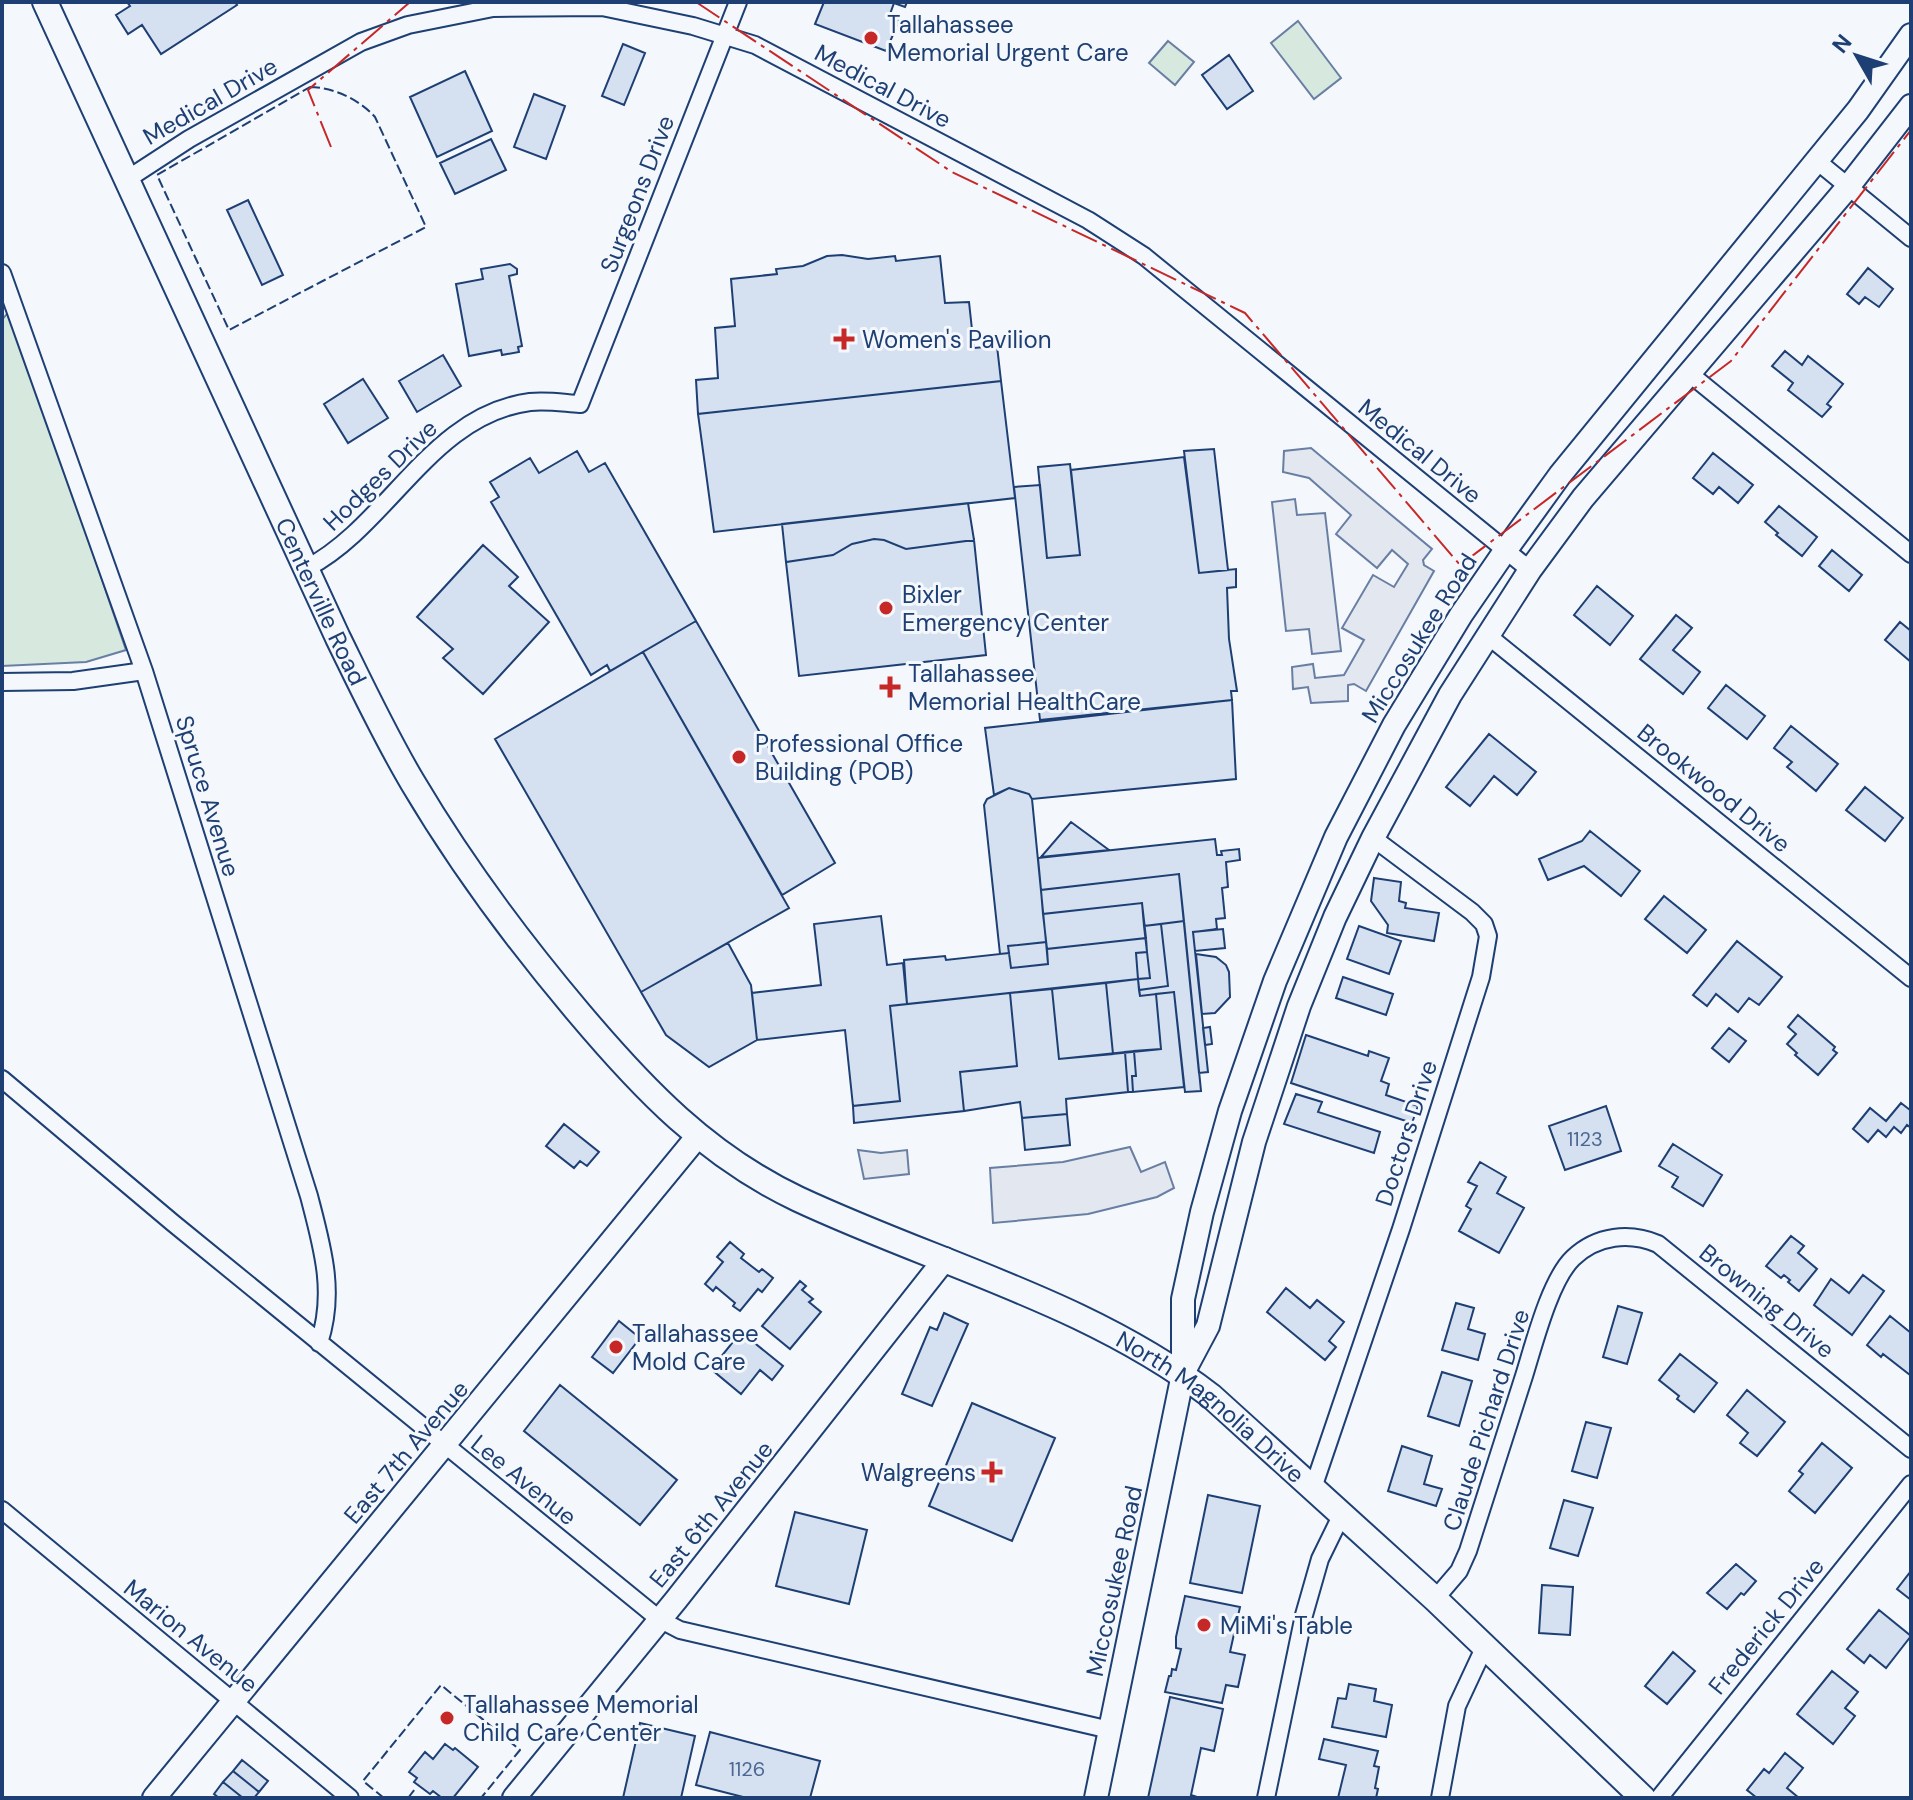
<svg xmlns="http://www.w3.org/2000/svg" width="1913" height="1800" viewBox="0 0 1913 1800" font-family="'DM Sans',sans-serif">
<style>
.green{fill:#d7e8df;stroke:#687fa3;stroke-width:2}
.parking{fill:#e3e8f0;stroke:#687fa3;stroke-width:2}
.building{fill:#d5e0f0;stroke:#1d3f73;stroke-width:2}
.lines{fill:none;stroke-linecap:round;stroke-linejoin:round}
.minor-casing{stroke:#1d3f73;stroke-width:20}
.tertiary-casing{stroke:#1d3f73;stroke-width:26}
.secondary-casing{stroke:#1d3f73;stroke-width:28}
.minor{stroke:#f4f7fb;stroke-width:16}
.tertiary{stroke:#f4f7fb;stroke-width:22}
.secondary{stroke:#f4f7fb;stroke-width:24}
.fence{stroke:#1d3f73;stroke-width:2;stroke-dasharray:10 4;stroke-linecap:butt}
.power{stroke:#c62828;stroke-width:2;stroke-dasharray:28 6 4 6;stroke-linecap:butt}
.poi-dot{fill:#c62828;stroke:#f4f7fb;stroke-width:3}
.labels{text-anchor:middle;dominant-baseline:central;stroke-width:6;stroke-linejoin:round;paint-order:stroke}
.number-label{font-size:20px;fill:#4b6792}
.poi-label{font-size:24px;fill:#1d3f73;stroke:#f4f7fb;text-anchor:start}
.street-label{font-size:24px;fill:#1d3f73;stroke:#f4f7fb}
</style>
<rect width="100%" height="100%" fill="#f4f7fb"/>
<!-- green -->
<path class="green" d="M 1298,21 L 1341,78 L 1314,99 L 1271,43 Z
M 1168,41 L 1194,62 L 1175,85 L 1149,63 Z
M 10,310 L 126,650 L 86,662 L 2,666 L 2,320 Z"/>
<!-- parking -->
<path class="parking" d="M 1311,448 L 1432,549 L 1423,560 L 1424,565 L 1434,571 L 1366,691 L 1354,684 L 1348,685 L 1348,701 L 1311,703 L 1308,687 L 1293,689 L 1292,667 L 1313,664 L 1315,678 L 1344,675 L 1364,640 L 1342,628 L 1373,575 L 1394,587 L 1408,564 L 1392,550 L 1377,568 L 1336,534 L 1351,515 L 1309,478 L 1283,472 L 1284,451 Z
M 1295,499 L 1297,515 L 1325,513 L 1341,651 L 1312,654 L 1309,629 L 1286,631 L 1272,502 Z
M 1130,1147 L 1141,1172 L 1165,1162 L 1174,1188 L 1157,1197 L 1088,1214 L 993,1223 L 990,1168 L 1063,1162 Z
M 858,1150 L 881,1153 L 907,1150 L 909,1174 L 864,1179 Z"/>
<!-- building -->
<path class="building" d="M 127,2 L 235,2 L 237,5 L 161,54 L 142,25 L 128,34 L 116,15 L 130,6 Z
M 824,2 L 907,2 L 905,7 L 894,3 L 889,17 L 899,21 L 886,51 L 815,24 Z
M 623,44 L 645,53 L 624,105 L 602,96 Z
M 1229,55 L 1253,91 L 1227,109 L 1202,75 Z
M 465,71 L 492,131 L 437,157 L 410,97 Z
M 534,94 L 565,106 L 546,159 L 514,147 Z
M 491,139 L 506,170 L 455,194 L 440,163 Z
M 248,200 L 283,275 L 262,285 L 227,210 Z
M 842,255 L 868,259 L 895,256 L 896,261 L 940,256 L 945,303 L 969,302 L 974,348 L 997,346 L 1001,381 L 698,414 L 696,380 L 718,378 L 715,328 L 735,326 L 731,279 L 777,274 L 776,269 L 803,266 L 827,256 Z
M 510,264 L 517,269 L 517,274 L 509,276 L 522,346 L 518,347 L 519,352 L 502,355 L 501,350 L 469,356 L 456,284 L 483,279 L 481,269 Z
M 1868,268 L 1893,289 L 1879,307 L 1865,297 L 1859,304 L 1847,294 Z
M 1785,351 L 1802,365 L 1808,356 L 1843,384 L 1827,404 L 1831,407 L 1822,417 L 1788,390 L 1793,383 L 1772,366 Z
M 443,355 L 461,386 L 417,412 L 399,381 Z
M 363,379 L 388,418 L 348,443 L 324,404 Z
M 1001,381 L 1015,498 L 714,532 L 698,414 Z
M 1214,449 L 1228,570 L 1199,573 L 1184,451 Z
M 577,451 L 589,472 L 605,463 L 696,621 L 610,671 L 607,665 L 591,675 L 491,502 L 499,497 L 490,482 L 530,458 L 539,473 Z
M 1713,453 L 1753,485 L 1738,503 L 1719,487 L 1713,494 L 1693,478 Z
M 1184,457 L 1199,573 L 1236,569 L 1236,587 L 1227,588 L 1229,639 L 1237,691 L 1231,691 L 1232,700 L 1040,720 L 1014,487 L 1040,485 L 1047,558 L 1080,555 L 1071,470 Z
M 1070,464 L 1080,555 L 1047,558 L 1038,467 Z
M 968,503 L 974,540 L 906,549 L 884,540 L 874,539 L 852,544 L 833,555 L 786,562 L 782,524 Z
M 1779,506 L 1817,537 L 1802,556 L 1776,535 L 1778,533 L 1765,522 Z
M 874,539 L 884,540 L 906,549 L 974,540 L 986,655 L 799,676 L 786,562 L 833,555 L 852,544 Z
M 483,545 L 518,577 L 509,586 L 549,622 L 483,694 L 443,658 L 453,649 L 417,617 Z
M 1832,550 L 1862,575 L 1849,591 L 1819,566 Z
M 1597,586 L 1633,616 L 1610,645 L 1574,615 Z
M 1676,615 L 1692,628 L 1673,650 L 1700,672 L 1683,694 L 1640,659 Z
M 696,621 L 835,863 L 782,895 L 643,652 Z
M 1900,622 L 1911,631 L 1911,662 L 1885,640 Z
M 643,652 L 789,908 L 641,992 L 495,739 Z
M 1726,685 L 1765,716 L 1747,739 L 1708,708 Z
M 1232,700 L 1236,779 L 1032,799 L 1029,794 L 1009,788 L 994,795 L 985,728 Z
M 1791,726 L 1838,764 L 1816,791 L 1787,767 L 1792,762 L 1774,748 Z
M 1489,734 L 1536,772 L 1517,795 L 1494,776 L 1470,806 L 1446,787 Z
M 1865,787 L 1903,818 L 1885,841 L 1846,810 Z
M 1009,788 L 1029,794 L 1032,799 L 1046,942 L 1008,946 L 1009,953 L 1000,954 L 984,805 L 987,799 Z
M 1071,822 L 1109,850 L 1041,857 Z
M 1590,831 L 1640,871 L 1621,896 L 1584,866 L 1548,880 L 1539,859 L 1582,841 Z
M 1215,839 L 1217,855 L 1222,855 L 1221,851 L 1239,849 L 1240,860 L 1226,862 L 1228,887 L 1222,888 L 1225,918 L 1216,919 L 1217,929 L 1193,932 L 1208,1072 L 1199,1073 L 1179,874 L 1041,890 L 1038,858 Z
M 1179,874 L 1184,921 L 1144,926 L 1142,903 L 1043,914 L 1041,890 Z
M 1374,878 L 1401,882 L 1399,901 L 1406,903 L 1405,908 L 1439,913 L 1434,941 L 1387,933 L 1388,925 L 1371,901 Z
M 1664,896 L 1706,930 L 1687,953 L 1645,919 Z
M 1142,903 L 1146,938 L 1047,949 L 1043,914 Z
M 881,916 L 887,965 L 903,963 L 907,1004 L 890,1006 L 900,1101 L 853,1106 L 845,1030 L 757,1040 L 752,993 L 821,985 L 814,924 Z
M 1184,921 L 1201,1091 L 1185,1092 L 1174,992 L 1140,996 L 1139,990 L 1168,986 L 1161,924 Z
M 1161,924 L 1168,986 L 1139,990 L 1138,979 L 1150,978 L 1144,926 Z
M 1359,926 L 1401,941 L 1389,974 L 1347,959 Z
M 1223,929 L 1225,948 L 1195,951 L 1193,932 Z
M 1146,938 L 1147,952 L 1136,953 L 1138,979 L 907,1004 L 904,960 L 945,956 L 946,960 L 1009,953 L 1011,968 L 1048,964 L 1047,949 Z
M 1737,941 L 1782,977 L 1759,1005 L 1749,998 L 1738,1012 L 1716,994 L 1707,1006 L 1693,995 Z
M 1046,942 L 1048,964 L 1011,968 L 1008,946 Z
M 728,943 L 751,985 L 757,1040 L 709,1067 L 666,1035 L 641,992 Z
M 1147,952 L 1150,978 L 1138,979 L 1136,953 Z
M 1196,954 L 1216,957 L 1226,965 L 1229,972 L 1230,997 L 1215,1013 L 1202,1014 Z
M 1343,977 L 1393,994 L 1386,1015 L 1336,998 Z
M 1138,979 L 1140,996 L 1156,994 L 1161,1049 L 1113,1054 L 1106,983 Z
M 1106,983 L 1113,1054 L 1059,1059 L 1052,989 Z
M 1052,989 L 1059,1059 L 1125,1052 L 1128,1092 L 1066,1099 L 1067,1114 L 1022,1118 L 1020,1102 L 964,1111 L 960,1072 L 1017,1066 L 1010,993 Z
M 1174,992 L 1184,1087 L 1133,1092 L 1132,1076 L 1136,1076 L 1134,1051 L 1161,1049 L 1156,994 Z
M 1010,993 L 1017,1066 L 960,1072 L 964,1111 L 854,1123 L 853,1106 L 900,1101 L 890,1006 Z
M 1798,1015 L 1835,1047 L 1833,1050 L 1837,1053 L 1818,1075 L 1795,1055 L 1797,1053 L 1787,1044 L 1796,1034 L 1788,1027 Z
M 1210,1027 L 1212,1044 L 1205,1045 L 1203,1028 Z
M 1729,1028 L 1746,1041 L 1729,1062 L 1712,1048 Z
M 1306,1035 L 1368,1056 L 1369,1051 L 1389,1058 L 1381,1081 L 1389,1084 L 1386,1095 L 1418,1106 L 1412,1123 L 1291,1083 Z
M 1134,1051 L 1136,1076 L 1132,1076 L 1133,1092 L 1128,1092 L 1125,1052 Z
M 1296,1094 L 1322,1102 L 1318,1112 L 1380,1132 L 1374,1153 L 1284,1124 Z
M 1901,1103 L 1910,1110 L 1911,1109 L 1911,1128 L 1907,1125 L 1901,1133 L 1894,1127 L 1886,1137 L 1878,1130 L 1868,1142 L 1853,1129 L 1870,1108 L 1886,1121 Z
M 1606,1106 L 1621,1151 L 1565,1170 L 1549,1126 Z
M 1067,1114 L 1070,1145 L 1025,1150 L 1022,1118 Z
M 564,1124 L 599,1152 L 587,1166 L 580,1161 L 574,1168 L 546,1146 Z
M 1673,1144 L 1722,1175 L 1703,1206 L 1672,1187 L 1678,1177 L 1659,1166 Z
M 1480,1162 L 1506,1177 L 1497,1193 L 1524,1208 L 1499,1253 L 1459,1231 L 1471,1209 L 1466,1206 L 1477,1186 L 1468,1182 Z
M 1791,1236 L 1804,1246 L 1798,1253 L 1817,1269 L 1799,1291 L 1788,1282 L 1790,1280 L 1784,1275 L 1781,1278 L 1766,1266 Z
M 730,1242 L 744,1254 L 741,1258 L 759,1272 L 762,1269 L 773,1278 L 762,1292 L 758,1289 L 740,1311 L 733,1306 L 735,1303 L 716,1287 L 713,1291 L 705,1284 L 723,1262 L 717,1257 Z
M 1863,1275 L 1884,1291 L 1852,1335 L 1814,1305 L 1831,1279 L 1849,1293 Z
M 800,1281 L 806,1286 L 802,1290 L 813,1299 L 809,1302 L 821,1312 L 790,1349 L 762,1326 Z
M 1286,1288 L 1310,1308 L 1317,1300 L 1344,1322 L 1329,1341 L 1336,1347 L 1325,1360 L 1267,1312 Z
M 1456,1303 L 1474,1308 L 1468,1329 L 1485,1334 L 1478,1360 L 1442,1350 Z
M 1618,1306 L 1642,1313 L 1627,1364 L 1603,1357 Z
M 944,1313 L 968,1324 L 932,1406 L 902,1394 L 930,1327 L 937,1330 Z
M 1890,1316 L 1911,1333 L 1910,1375 L 1883,1354 L 1881,1357 L 1867,1345 Z
M 619,1321 L 640,1338 L 613,1373 L 592,1357 Z
M 741,1332 L 783,1366 L 772,1380 L 760,1370 L 741,1394 L 711,1369 Z
M 1680,1354 L 1717,1383 L 1694,1412 L 1677,1399 L 1679,1396 L 1659,1380 Z
M 1442,1372 L 1472,1381 L 1459,1426 L 1428,1416 Z
M 560,1385 L 677,1480 L 640,1525 L 524,1431 Z
M 1747,1390 L 1785,1422 L 1757,1456 L 1740,1443 L 1748,1433 L 1727,1415 Z
M 972,1403 L 1055,1438 L 1012,1541 L 929,1506 Z
M 1586,1422 L 1611,1428 L 1597,1478 L 1572,1471 Z
M 1822,1443 L 1852,1468 L 1815,1513 L 1789,1491 L 1803,1474 L 1799,1471 Z
M 1402,1446 L 1432,1456 L 1424,1484 L 1442,1489 L 1436,1506 L 1388,1491 Z
M 1208,1495 L 1260,1506 L 1242,1593 L 1190,1583 Z
M 1564,1500 L 1593,1508 L 1578,1556 L 1550,1548 Z
M 795,1512 L 867,1530 L 849,1604 L 776,1586 Z
M 1736,1564 L 1756,1581 L 1744,1595 L 1741,1593 L 1727,1609 L 1707,1593 Z
M 1911,1571 L 1911,1600 L 1897,1589 Z
M 1542,1585 L 1573,1587 L 1570,1635 L 1539,1633 Z
M 1185,1596 L 1240,1607 L 1230,1652 L 1245,1655 L 1238,1687 L 1226,1685 L 1222,1703 L 1165,1692 L 1169,1676 L 1171,1676 L 1172,1669 L 1176,1670 L 1181,1649 L 1176,1648 L 1176,1637 Z
M 1879,1610 L 1911,1636 L 1886,1668 L 1870,1655 L 1864,1663 L 1847,1649 Z
M 1673,1652 L 1695,1671 L 1667,1704 L 1645,1686 Z
M 1832,1671 L 1858,1692 L 1845,1708 L 1855,1716 L 1833,1744 L 1797,1714 Z
M 1349,1684 L 1376,1689 L 1374,1701 L 1392,1705 L 1386,1737 L 1332,1727 L 1338,1698 L 1346,1699 Z
M 1170,1697 L 1223,1709 L 1214,1751 L 1201,1748 L 1191,1795 L 1200,1798 L 1148,1798 Z
M 640,1723 L 695,1736 L 681,1798 L 623,1798 Z
M 710,1732 L 820,1761 L 810,1798 L 747,1798 L 696,1785 Z
M 1324,1739 L 1378,1751 L 1374,1766 L 1379,1767 L 1375,1788 L 1378,1789 L 1376,1798 L 1338,1798 L 1346,1765 L 1319,1759 Z
M 445,1744 L 453,1750 L 455,1748 L 478,1767 L 453,1798 L 442,1798 L 433,1791 L 430,1794 L 414,1782 L 417,1778 L 409,1772 L 425,1752 L 433,1759 Z
M 1785,1753 L 1803,1768 L 1787,1788 L 1799,1798 L 1757,1798 L 1747,1790 L 1764,1769 L 1769,1773 Z
M 242,1760 L 268,1781 L 259,1792 L 233,1771 Z
M 233,1771 L 259,1792 L 254,1798 L 243,1798 L 223,1782 Z
M 223,1782 L 243,1798 L 219,1798 L 214,1794 Z"/>
<g class="lines">
<!-- minor casing -->
<g class="minor-casing">
<path id="minor" d="M 1817,161 L 1911,238
M 126,180 L 189,139 L 361,42 L 408,25 L 493,8 L 602,7 L 693,26 L 755,45 L 1088,220 L 1144,256 L 1530,570
M 2,273 L 144,671 L 309,1196 C 322,1246 336,1292 319,1343
M 1690,374 L 1911,554
M 307,568 C 389,525 431,415 530,402 C 546,400 564,403 580,404 L 738,2
M 1487,635 L 1911,978
M 2,682 L 73,681 L 144,671
M 2,1079 L 173,1223 L 659,1619 L 680,1630 L 1110,1730
M 1313,1488 L 1401,1229 L 1481,977 L 1488,936 L 1484,924 L 1472,912 L 1373,838
M 2,1510 L 350,1798
M 1435,1599 L 1459,1571 L 1468,1551 C 1487,1493 1505,1434 1524,1376 C 1534,1344 1550,1280 1573,1258 C 1597,1235 1630,1232 1658,1244 L 1911,1449
M 1266,1798 L 1304,1615 L 1320,1559 L 1342,1514
M 1440,1798 L 1457,1706 L 1485,1646
M 1659,1798 L 1911,1484"/>
</g>
<!-- tertiary casing -->
<g class="tertiary-casing">
<path id="tertiary" d="M 1183,1373 L 1208,1326 L 1254,1142 L 1299,1006 L 1335,917 L 1373,838 L 1450,695 L 1530,570 L 1583,498 L 1848,187 L 1911,106
M 154,1798 L 697,1137
M 514,1798 L 676,1600 L 945,1259
M 1096,1798 L 1183,1374 L 1183,1299 L 1202,1212 L 1230,1111 L 1275,981 L 1336,837 L 1394,725 L 1461,615 L 1505,551 L 1560,475 L 1858,110 L 1911,35"/>
</g>
<!-- secondary casing -->
<g class="secondary-casing">
<g id="secondary">
<path id="s1" d="M 45,2 L 338,638 C 362,687 385,736 413,783 C 461,864 518,941 579,1013 C 643,1089 707,1156 798,1199 C 937,1264 1088,1302 1211,1396 L 1435,1599 L 1643,1798"/>
</g>
</g>
<!-- minor -->
<use href="#minor" class="minor"/>
<!-- tertiary -->
<use href="#tertiary" class="tertiary"/>
<!-- secondary -->
<use href="#secondary" class="secondary"/>
<!-- fence -->
<path class="fence" d="M 310,87 C 333,87 360,100 375,117 L 426,227 L 229,330 L 157,175 Z
M 384,1798 L 363,1781 L 441,1685 L 520,1750 L 481,1798
M 408,1798 L 415,1789"/>
<!-- power -->
<path class="power" d="M 696,2 L 952,172 L 1245,313 L 1460,565 L 1731,361 L 1911,130
M 331,147 L 308,90 L 410,2"/>
</g>
<!-- markers -->
<g class="poi-dot">
<circle cx="871" cy="38" r="8"/>
<path d="M840 327h8v8h8v8h-8v8h-8v-8h-8v-8h8z"/>
<circle cx="886" cy="608" r="8"/>
<path d="M886 675h8v8h8v8h-8v8h-8v-8h-8v-8h8z"/>
<circle cx="739" cy="757" r="8"/>
<circle cx="616" cy="1347" r="8"/>
<path d="M988 1460h8v8h8v8h-8v8h-8v-8h-8v-8h8z"/>
<circle cx="1204" cy="1625" r="8"/>
<circle cx="447" cy="1718" r="8"/>
</g>
<g class="labels">
<!-- number labels -->
<g class="number-label">
<text x="1585" y="1139">1123</text>
<text x="747" y="1769">1126</text>
</g>
<!-- poi labels -->
<g class="poi-label">
<text x="887" y="24">Tallahassee<tspan x="887" dy="28">Memorial Urgent Care</tspan></text>
<text x="862" y="339">Women's Pavilion</text>
<text x="902" y="594">Bixler<tspan x="902" dy="28">Emergency Center</tspan></text>
<text x="908" y="673">Tallahassee<tspan x="908" dy="28">Memorial HealthCare</tspan></text>
<text x="755" y="743">Professional Office<tspan x="755" dy="28">Building (POB)</tspan></text>
<text x="632" y="1333">Tallahassee<tspan x="632" dy="28">Mold Care</tspan></text>
<text x="976" y="1472" text-anchor="end">Walgreens</text>
<text x="1220" y="1625">MiMi's Table</text>
<text x="463" y="1704">Tallahassee Memorial<tspan x="463" dy="28">Child Care Center</tspan></text>
</g>
<!-- street labels -->
<g class="street-label">
<text transform="translate(883 86) rotate(28)">Medical Drive</text>
<text transform="translate(210 101) rotate(-30)">Medical Drive</text>
<text transform="translate(637 194) rotate(-69)">Surgeons Drive</text>
<text transform="translate(1420 451) rotate(39)">Medical Drive</text>
<text transform="translate(380 475) rotate(-44)">Hodges Drive</text>
<text stroke="none"><textPath href="#s1" startOffset="660">Centerville Road</textPath></text>
<text transform="translate(1419 638) rotate(-58)">Miccosukee Road</text>
<text transform="translate(1714 788) rotate(39)">Brookwood Drive</text>
<text transform="translate(208 796) rotate(73)">Spruce Avenue</text>
<text transform="translate(1406 1133) rotate(-72)">Doctors Drive</text>
<text transform="translate(1767 1301) rotate(39)">Browning Drive</text>
<text stroke="none"><textPath href="#s1" startOffset="1902">North Magnolia Drive</textPath></text>
<text transform="translate(1486 1420) rotate(-72)">Claude Pichard Drive</text>
<text transform="translate(406 1452) rotate(-50)">East 7th Avenue</text>
<text transform="translate(524 1480) rotate(39)">Lee Avenue</text>
<text transform="translate(711 1514) rotate(-51)">East 6th Avenue</text>
<text transform="translate(1114 1581) rotate(-78)">Miccosukee Road</text>
<text transform="translate(1766 1626) rotate(-51)">Frederick Drive</text>
<text transform="translate(191 1636) rotate(39)">Marion Avenue</text>
</g>
</g>
<!-- border -->
<rect width="1913" height="1800" fill="none" stroke="#1d3f73" stroke-width="8"/>
<!-- north arrow -->
<g transform="translate(1857 56) rotate(309)" stroke="#f4f7fb" stroke-width="6" paint-order="stroke">
<path d="M0-6L14 30L0 20L-14 30Z" fill="#1d3f73"/>
<text y="-12" font-size="22" font-weight="bold" text-anchor="middle" fill="#1d3f73">N</text>
</g>
</svg>
